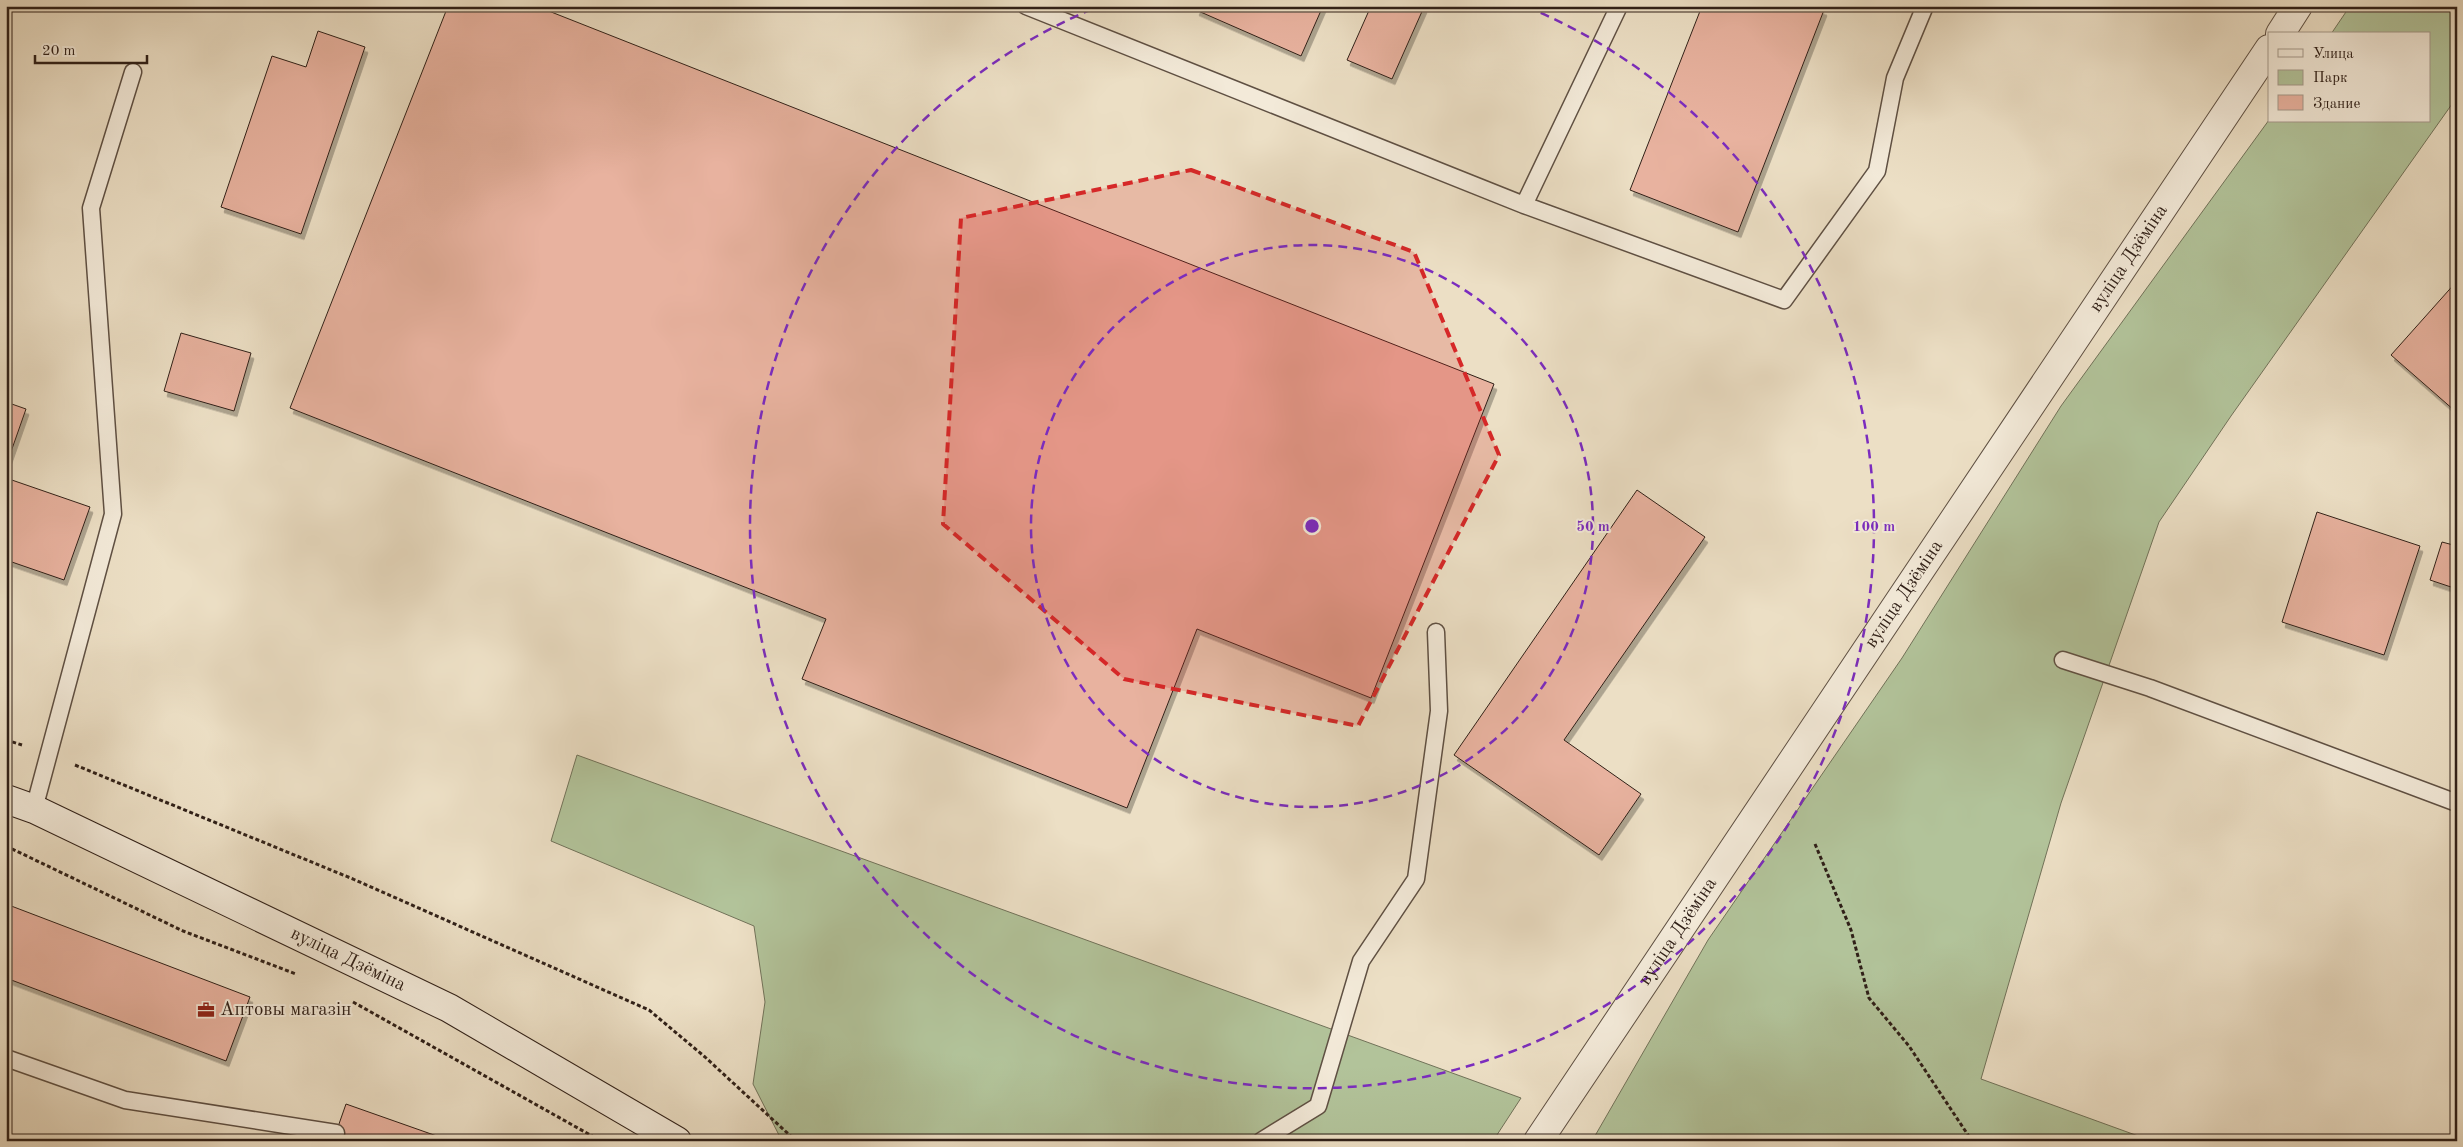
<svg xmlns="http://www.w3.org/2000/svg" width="2463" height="1147" viewBox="0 0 2463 1147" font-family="'Old Standard TT',serif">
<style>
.green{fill:#b2c39a;stroke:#717259}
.building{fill:#e8b29f;stroke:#302018;filter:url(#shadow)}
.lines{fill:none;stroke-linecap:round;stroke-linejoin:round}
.lane-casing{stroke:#5f5043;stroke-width:19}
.street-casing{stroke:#5f5043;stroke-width:30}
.secondary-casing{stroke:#302018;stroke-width:30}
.path{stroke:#302018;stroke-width:3;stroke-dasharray:4 2.5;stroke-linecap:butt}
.lane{stroke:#f3ead9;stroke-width:16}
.street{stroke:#f3ead9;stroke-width:28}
.secondary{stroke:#f3ead9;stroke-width:28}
.marked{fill:#d62828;fill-opacity:0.2;stroke:#d62828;stroke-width:4;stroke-dasharray:10 6;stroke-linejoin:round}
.ring{fill:none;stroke:#7b2cbf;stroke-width:2.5;stroke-dasharray:9 6}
.labels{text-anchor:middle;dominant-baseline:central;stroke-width:4;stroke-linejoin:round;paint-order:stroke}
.street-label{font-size:19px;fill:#302018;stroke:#f3ead9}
.poi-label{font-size:19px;fill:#302018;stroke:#f3ead9;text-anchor:start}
.centre{fill:#7b2cbf;stroke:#f3ead9;stroke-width:2.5}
.ring-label{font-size:15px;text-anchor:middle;font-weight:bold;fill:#7b2cbf;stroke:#f3ead9;stroke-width:4;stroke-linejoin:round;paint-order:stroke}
</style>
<defs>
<filter id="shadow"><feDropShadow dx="3" dy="5.5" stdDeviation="0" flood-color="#0004"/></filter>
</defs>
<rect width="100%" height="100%" fill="#ecdfc5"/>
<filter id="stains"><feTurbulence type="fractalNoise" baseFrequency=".004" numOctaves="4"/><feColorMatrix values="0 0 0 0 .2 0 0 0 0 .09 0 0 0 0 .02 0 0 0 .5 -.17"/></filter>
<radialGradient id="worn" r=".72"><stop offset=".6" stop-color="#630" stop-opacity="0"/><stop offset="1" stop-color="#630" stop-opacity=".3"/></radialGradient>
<!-- green -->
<path class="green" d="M 2350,6 L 2457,6 L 2457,97 L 2231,416 L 2159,522 L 2061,803 L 1981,1079 L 2152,1141 L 1592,1141 L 1708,940 L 1902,658 L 2061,406 L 2269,120 L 2429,121 L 2429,34 L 2331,34 Z
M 577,755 L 1521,1098 L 1493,1141 L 782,1141 L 753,1084 L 765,1002 L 754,926 L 551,841 Z"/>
<!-- building -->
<path class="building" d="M 448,6 L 536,6 L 1494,384 L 1371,698 L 1197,629 L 1127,808 L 802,679 L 826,619 L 290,408 Z
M 1198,6 L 1323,6 L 1301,56 L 1196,10 Z
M 1371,6 L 1424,7 L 1392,79 L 1347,60 Z
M 1702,6 L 1814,6 L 1824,10 L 1738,232 L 1630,190 Z
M 318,31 L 365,47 L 301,234 L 221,207 L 272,56 L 306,67 Z
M 2457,281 L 2457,409 L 2455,411 L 2391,355 Z
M 181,333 L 251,353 L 234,411 L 164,391 Z
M 6,402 L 26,409 L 6,466 Z
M 6,478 L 90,507 L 64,580 L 6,560 Z
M 1637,490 L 1705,537 L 1564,740 L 1641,794 L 1599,855 L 1454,755 Z
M 2317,512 L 2420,546 L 2384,655 L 2282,622 Z
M 2442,542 L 2457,546 L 2457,589 L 2430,580 Z
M 6,904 L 250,997 L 226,1061 L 6,978 Z
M 346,1104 L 451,1141 L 333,1141 Z"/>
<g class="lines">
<!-- lane casing -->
<g class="lane-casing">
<path id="lane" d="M 1026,6 L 1524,205
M 1619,6 L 1524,205 L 1784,300 L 1877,171 L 1895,78 L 1925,6
M 2063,660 L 2150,688 L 2457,803
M 34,809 L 113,514 L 91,208 L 133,72
M 6,1058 L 125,1100 L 336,1133
M 1261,1141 L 1318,1106 L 1361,961 L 1416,879 L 1439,711 L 1436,632"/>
</g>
<!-- street casing -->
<g class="street-casing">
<g id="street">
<path d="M 2280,34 L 2298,6"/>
<path id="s1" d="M 1538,1141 L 2269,49"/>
</g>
</g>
<!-- secondary casing -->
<g class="secondary-casing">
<g id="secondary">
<path id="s2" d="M 6,799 L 34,809 L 449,1008 L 677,1141"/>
</g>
</g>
<!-- path -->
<path class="path" d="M 6,740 L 22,745
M 75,765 L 353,879 L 649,1010 L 705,1057 L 796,1141
M 1815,844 L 1851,930 L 1869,998 L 1909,1046 L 1972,1141
M 6,846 L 183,931 L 296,974
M 353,1002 L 601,1141"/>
<!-- lane -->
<use href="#lane" class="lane"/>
<!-- street -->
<use href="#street" class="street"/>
<!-- secondary -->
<use href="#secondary" class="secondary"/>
</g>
<!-- marked area -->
<path class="marked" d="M 1191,170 L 1414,252 L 1499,455 L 1358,726 L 1124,679 L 943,524 L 961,218 Z"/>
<!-- distance rings -->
<g class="ring">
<circle cx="1312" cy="526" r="281"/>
<path d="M1527 7A562 562 0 1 1 1097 7"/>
</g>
<!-- icons -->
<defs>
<g id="office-bare" transform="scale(1.35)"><path d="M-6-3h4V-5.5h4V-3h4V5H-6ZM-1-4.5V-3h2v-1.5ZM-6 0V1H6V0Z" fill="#8f2418" stroke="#f3ead9" stroke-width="2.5" paint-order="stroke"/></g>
</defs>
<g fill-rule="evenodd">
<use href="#office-bare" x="206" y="1010"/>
</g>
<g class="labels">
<!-- street labels -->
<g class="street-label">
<text stroke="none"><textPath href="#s1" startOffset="1062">вуліца Дзёміна</textPath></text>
<text stroke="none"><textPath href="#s1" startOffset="658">вуліца Дзёміна</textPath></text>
<text stroke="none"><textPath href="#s1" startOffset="252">вуліца Дзёміна</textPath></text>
<text stroke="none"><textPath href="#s2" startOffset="378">вуліца Дзёміна</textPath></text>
</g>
<!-- poi labels -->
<g class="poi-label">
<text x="220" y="1010">Аптовы магазін</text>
</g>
</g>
<circle cx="1312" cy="526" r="8" class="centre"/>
<g class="ring-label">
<text x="1593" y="531">50 m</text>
<text x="1874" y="531">100 m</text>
</g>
<!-- margin -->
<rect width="2463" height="1147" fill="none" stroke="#ecdfc5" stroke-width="25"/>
<rect x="8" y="8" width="2448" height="1132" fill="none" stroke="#302018" stroke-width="2.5"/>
<rect x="12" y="12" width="2438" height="1122" fill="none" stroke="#302018"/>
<!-- legend -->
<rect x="2268" y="32" width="162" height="90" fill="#f3ead9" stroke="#a5998c"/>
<rect x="2278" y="49" width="25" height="8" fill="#f3ead9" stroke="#a5998c"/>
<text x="2313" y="58" font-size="15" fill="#302018">Улица</text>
<rect x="2278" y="70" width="25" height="15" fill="#b2c39a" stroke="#a5998c"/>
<text x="2313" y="82" font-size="15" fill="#302018">Парк</text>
<rect x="2278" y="95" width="25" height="15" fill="#e8b29f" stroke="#a5998c"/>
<text x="2313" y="108" font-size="15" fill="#302018">Здание</text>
<!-- scale -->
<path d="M35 55v8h112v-8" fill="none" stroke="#302018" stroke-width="2.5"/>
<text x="42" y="55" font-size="15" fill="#302018" stroke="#f3ead9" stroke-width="4" paint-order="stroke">20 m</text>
<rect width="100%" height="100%" filter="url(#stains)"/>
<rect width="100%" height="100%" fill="url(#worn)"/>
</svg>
